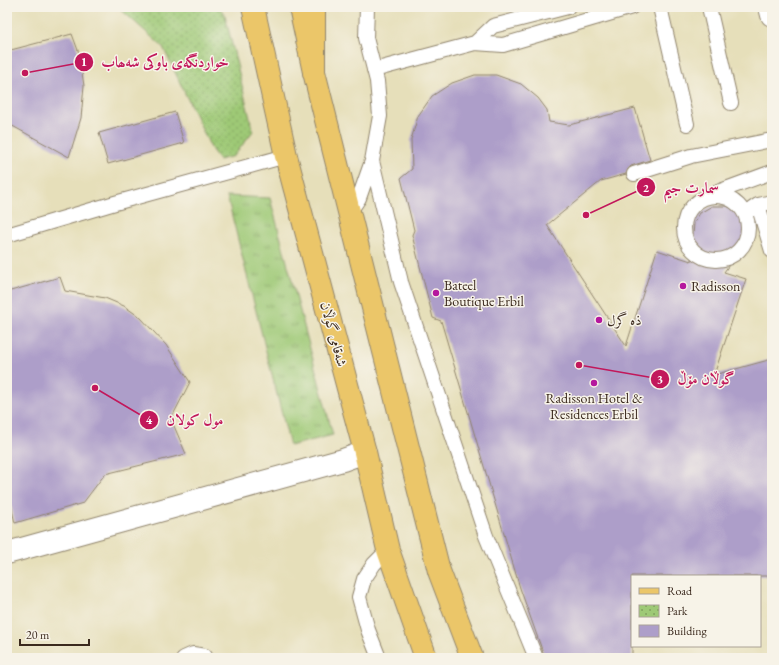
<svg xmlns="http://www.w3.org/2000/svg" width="779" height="665" viewBox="0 0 779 665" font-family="'EB Garamond',Amiri,serif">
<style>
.grass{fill:url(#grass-tufts);stroke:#6c7a4a}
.park{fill:url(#park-dots);stroke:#6c7a4a}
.building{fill:#ad9ec9}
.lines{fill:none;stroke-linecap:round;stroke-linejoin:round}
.service-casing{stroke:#90846c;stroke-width:16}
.minor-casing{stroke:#90846c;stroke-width:24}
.tertiary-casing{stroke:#90846c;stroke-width:24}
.primary-casing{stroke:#90846c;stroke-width:24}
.trunk-casing{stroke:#90846c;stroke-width:24}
.service{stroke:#fff;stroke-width:14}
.minor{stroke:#fff;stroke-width:22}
.tertiary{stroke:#fff;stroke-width:22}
.primary{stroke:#ebc669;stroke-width:22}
.trunk{stroke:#ebc669;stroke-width:22}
.poi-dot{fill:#b5179e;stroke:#f7f3e8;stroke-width:1.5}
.labels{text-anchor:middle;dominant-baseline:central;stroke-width:3;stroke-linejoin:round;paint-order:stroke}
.poi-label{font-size:14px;fill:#3b2a1e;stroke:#f7f3e8;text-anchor:start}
.street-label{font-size:14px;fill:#3b2a1e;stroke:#f7f3e8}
.leader{fill:none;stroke:#c2185b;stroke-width:1.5}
.callout-dot{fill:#c2185b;stroke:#f7f3e8;stroke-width:1.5}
.mark-label{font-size:12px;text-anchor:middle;font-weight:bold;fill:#fff}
.callout-label{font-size:15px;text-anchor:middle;font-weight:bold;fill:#c2185b;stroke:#f7f3e8;stroke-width:3;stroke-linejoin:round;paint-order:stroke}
</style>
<defs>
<pattern id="grass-tufts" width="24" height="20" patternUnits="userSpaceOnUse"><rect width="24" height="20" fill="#9ec976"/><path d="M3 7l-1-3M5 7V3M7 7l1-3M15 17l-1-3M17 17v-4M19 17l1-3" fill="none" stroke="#82a360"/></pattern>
<pattern id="park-dots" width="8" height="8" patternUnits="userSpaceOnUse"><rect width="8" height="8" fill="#9ec976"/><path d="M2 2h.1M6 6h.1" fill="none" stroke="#82a360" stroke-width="1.8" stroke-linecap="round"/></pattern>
</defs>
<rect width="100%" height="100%" fill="#f7f3e8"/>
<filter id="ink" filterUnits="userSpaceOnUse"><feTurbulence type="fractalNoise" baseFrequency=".025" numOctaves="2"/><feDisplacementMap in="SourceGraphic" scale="8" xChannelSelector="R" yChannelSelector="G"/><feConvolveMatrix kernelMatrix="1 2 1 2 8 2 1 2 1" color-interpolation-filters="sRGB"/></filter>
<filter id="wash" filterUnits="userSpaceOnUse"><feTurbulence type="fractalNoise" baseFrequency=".012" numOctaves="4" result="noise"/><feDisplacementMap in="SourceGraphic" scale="16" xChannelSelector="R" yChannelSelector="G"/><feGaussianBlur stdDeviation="0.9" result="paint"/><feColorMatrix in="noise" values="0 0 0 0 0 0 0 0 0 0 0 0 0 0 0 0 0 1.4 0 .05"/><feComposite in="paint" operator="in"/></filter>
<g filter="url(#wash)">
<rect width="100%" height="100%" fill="#e6dfba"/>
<!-- grass -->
<path class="grass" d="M 227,196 L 270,198 L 333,435 L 290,446 Z"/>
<!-- park -->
<path class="park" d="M 118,7 L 219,7 L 225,15 L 253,131 L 234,156 L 219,160 L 212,150 L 163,47 Z"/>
<g id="blocks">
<!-- building -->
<path class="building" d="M 72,34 L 79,53 L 84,86 L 81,118 L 69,157 L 7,123 L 7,51 Z
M 475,75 L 496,75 L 521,84 L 538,98 L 547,110 L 549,122 L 569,125 L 635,108 L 650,160 L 631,166 L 628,169 L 626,174 L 601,181 L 547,225 L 626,346 L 657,250 L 691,261 L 694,223 L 700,213 L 712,206 L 727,206 L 739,214 L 745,226 L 744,244 L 724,272 L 746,279 L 714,375 L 772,359 L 772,576 L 632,576 L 632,658 L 545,658 L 520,588 L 441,321 L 433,318 L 412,235 L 414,230 L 401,178 L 412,169 L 411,140 L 418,116 L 432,96 L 452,83 Z
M 175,112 L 184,143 L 108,164 L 99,133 Z
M 60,277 L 65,291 L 105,298 L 124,306 L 141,318 L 166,345 L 190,382 L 171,419 L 186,454 L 105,474 L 83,503 L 15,523 L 7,488 L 7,292 Z"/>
</g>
</g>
<g filter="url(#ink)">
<use href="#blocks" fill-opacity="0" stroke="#90846c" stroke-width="1"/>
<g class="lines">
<!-- service casing -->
<g class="service-casing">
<path id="service" d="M 660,7 L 687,124
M 709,7 L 731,103
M 475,43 L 493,26 L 568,7
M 374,70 L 475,43 L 503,45 L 632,7
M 372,161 L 401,282 L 486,536 L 536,658
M 634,174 L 691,156 L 772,140
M 712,194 L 772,172
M684 228a32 32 0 1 1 64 0a32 32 0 1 1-64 0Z
M 758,205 L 772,251
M 752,209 L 758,205 L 772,202
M 349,213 L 359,198 L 372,161 L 380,116 L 377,81 L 366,38 L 367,7
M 7,235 L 115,203 L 286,156
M 184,658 L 193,654 L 205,656 L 206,658
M 379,658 L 368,630 L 359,597 L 364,579 L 374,564 L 388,550"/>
</g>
<!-- minor casing -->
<g class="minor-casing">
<path id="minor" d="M 7,553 L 343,460 L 365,452"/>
</g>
<!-- tertiary casing -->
<g class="tertiary-casing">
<path id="tertiary" d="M 770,7 L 772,15"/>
</g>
<!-- primary casing -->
<g class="primary-casing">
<path id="primary" d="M 253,7 L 286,156 L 365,452 L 388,550 L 426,658
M 300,7 L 314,72 L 439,571 L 472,658"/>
</g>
<!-- trunk casing -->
<g class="trunk-casing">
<path id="trunk" d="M 314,7 L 314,72"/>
</g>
<!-- service -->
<use href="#service" class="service"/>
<!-- minor -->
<use href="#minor" class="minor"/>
<!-- tertiary -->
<use href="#tertiary" class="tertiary"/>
<!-- primary -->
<use href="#primary" class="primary"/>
<!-- trunk -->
<use href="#trunk" class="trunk"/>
</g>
</g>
<!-- markers -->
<g class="poi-dot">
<circle cx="683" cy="286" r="4"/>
<circle cx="436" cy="293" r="4"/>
<circle cx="599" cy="320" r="4"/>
<circle cx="594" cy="383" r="4"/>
</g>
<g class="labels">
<!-- poi labels -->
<g class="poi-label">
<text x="444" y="285">Bateel<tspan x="444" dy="16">Boutique Erbil</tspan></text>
<text x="691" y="286">Radisson</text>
<text x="607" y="320">ذه گرل</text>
<text x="594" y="398" text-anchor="middle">Radisson Hotel &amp;<tspan x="594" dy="16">Residences Erbil</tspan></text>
</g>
<!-- street labels -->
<g class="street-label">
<text transform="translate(334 334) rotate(75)">شەقامی گوڵان</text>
</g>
</g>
<!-- callouts -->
<path class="leader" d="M25 73L84 62M586 215L646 187M579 365L660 379M95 388L149 420"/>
<g class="callout-dot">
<circle cx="25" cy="73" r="4"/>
<circle cx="586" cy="215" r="4"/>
<circle cx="579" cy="365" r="4"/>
<circle cx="95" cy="388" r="4"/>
<circle cx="84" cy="62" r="10"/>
<circle cx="646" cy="187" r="10"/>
<circle cx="660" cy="379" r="10"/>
<circle cx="149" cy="420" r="10"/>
</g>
<g class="mark-label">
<text x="84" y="66">1</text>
<text x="646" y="192">2</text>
<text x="660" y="383">3</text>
<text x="149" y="424">4</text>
</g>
<g class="callout-label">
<text x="165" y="67">خواردنگەی باوکی شەھاب</text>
<text x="691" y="193">سمارت جیم</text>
<text x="706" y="384">گوڵان مۆڵ</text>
<text x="195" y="425">مول كولان</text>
</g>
<!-- margin -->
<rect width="779" height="665" fill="none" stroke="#f7f3e8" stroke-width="24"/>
<!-- legend -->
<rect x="631" y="575" width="130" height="72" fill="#f7f3e8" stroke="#aca397"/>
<rect x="639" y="588" width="20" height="6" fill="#ebc669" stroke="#aca397"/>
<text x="667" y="595" font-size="12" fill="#3b2a1e">Road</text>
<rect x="639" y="605" width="20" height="12" fill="url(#park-dots)" stroke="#aca397"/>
<text x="667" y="615" font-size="12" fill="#3b2a1e">Park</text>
<rect x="639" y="625" width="20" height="12" fill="#ad9ec9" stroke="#aca397"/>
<text x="667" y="635" font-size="12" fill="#3b2a1e">Building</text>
<!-- scale -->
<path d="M20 639v6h69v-6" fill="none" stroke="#3b2a1e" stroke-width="2"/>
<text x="26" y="639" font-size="12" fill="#3b2a1e" stroke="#f7f3e8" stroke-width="3" paint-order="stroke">20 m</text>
</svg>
